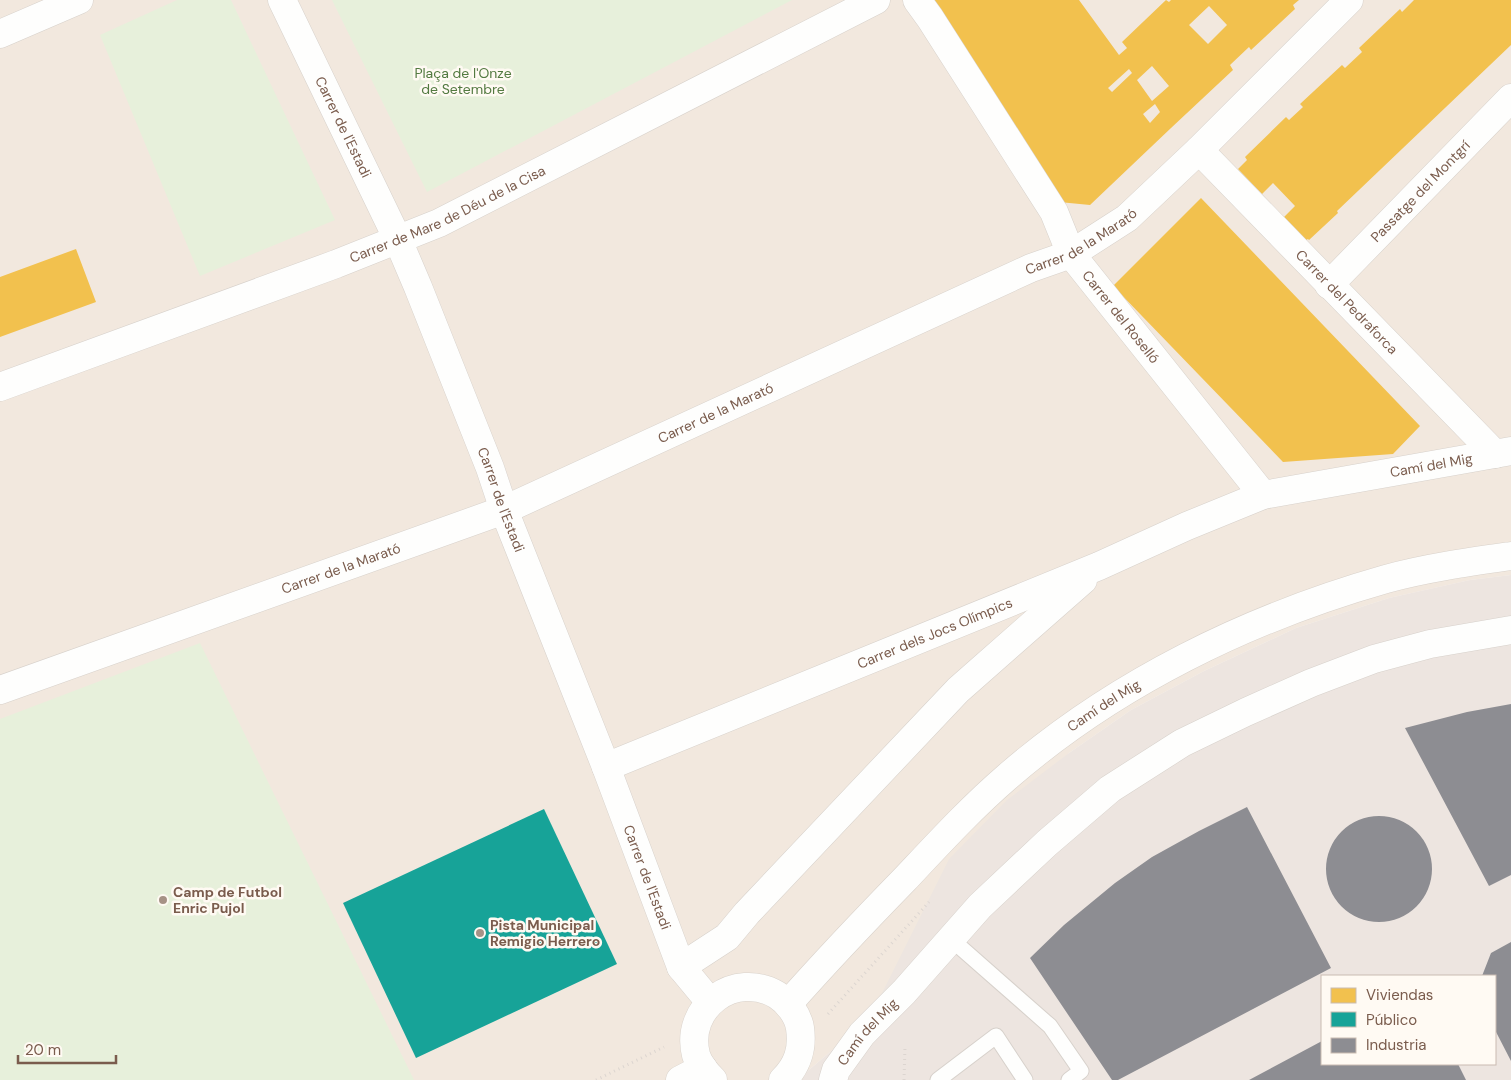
<svg xmlns="http://www.w3.org/2000/svg" width="1511" height="1080" viewBox="0 0 1511 1080" font-family="'DM Sans',sans-serif">
<style>
.residential{fill:#f2e8de}
.industrial{fill:#ede5e0;fill-rule:evenodd}
.green{fill:#e7f0db}
.homes{fill:#f2c14e;fill-rule:evenodd}
.public{fill:#17a398}
.industry{fill:#8d8d92}
.lines{fill:none;stroke-linecap:round;stroke-linejoin:round}
.lane-casing{stroke:#d7d1cb;stroke-width:17}
.street-casing{stroke:#d7d1cb;stroke-width:29}
.secondary-casing{stroke:#d9d2cb;stroke-width:29}
.path{stroke:#dcd5d0;stroke-width:3;stroke-dasharray:1 4;stroke-linecap:butt}
.lane{stroke:#fefefd;stroke-width:15}
.street{stroke:#fefefd;stroke-width:28}
.secondary{stroke:#fefefd;stroke-width:28}
.poi-dot{fill:#a69286;stroke:#fffaf3;stroke-width:2}
.labels{text-anchor:middle;dominant-baseline:central;stroke-width:5;stroke-linejoin:round;paint-order:stroke}
.park-label{font-size:14px;fill:#537a41;stroke:#fffaf3}
.street-label{font-size:14px;fill:#7a5c4d;stroke:#fffaf3}
.poi-label{font-size:14px;font-weight:bold;fill:#7a5c4d;stroke:#fffaf3;text-anchor:start}
</style>
<rect width="100%" height="100%" fill="#f9f5f0"/>
<!-- residential -->
<path class="residential" d="M 0,0 L 1511,0 L 1511,575 L 1470,580 L 1389,598 L 1296,628 L 1204,671 L 1131,710 L 1069,753 L 869,1019 L 797,1080 L 0,1080 Z"/>
<!-- industrial -->
<path class="industrial" d="M 1511,575 L 1511,1080 L 797,1080 L 869,1019 L 949,859 L 1007,800 L 1069,753 L 1131,710 L 1204,671 L 1296,628 L 1389,598 L 1470,580 ZM 1322,976 L 1495,976 L 1495,1064 L 1322,1064 Z"/>
<!-- green -->
<path class="green" d="M 177,0 L 231,0 L 335,220 L 200,276 L 100,35 Z
M 332,0 L 792,0 L 427,192 Z
M 200,643 L 414,1080 L 0,1080 L 0,719 Z"/>
<!-- homes -->
<path class="homes" d="M 932,0 L 1079,0 L 1119,55 L 1127,48 L 1122,42 L 1166,0 L 1169,2 L 1171,0 L 1299,0 L 1293,5 L 1295,9 L 1251,50 L 1249,47 L 1230,65 L 1233,70 L 1171,128 L 1090,205 L 1059,202 ZM 1209,6 L 1227,25 L 1208,44 L 1189,25 ZM 1152,66 L 1169,86 L 1152,101 L 1137,80 ZM 1129,69 L 1132,73 L 1112,92 L 1108,88 ZM 1155,104 L 1160,112 L 1150,123 L 1143,114 Z
M 1414,0 L 1511,0 L 1511,45 L 1337,211 L 1338,213 L 1309,240 L 1308,239 L 1306,240 L 1284,217 L 1295,206 L 1273,183 L 1262,194 L 1238,169 L 1247,160 L 1245,157 L 1286,117 L 1289,120 L 1303,107 L 1300,104 L 1342,65 L 1345,68 L 1362,52 L 1359,48 L 1400,9 L 1402,12 Z
M 1201,198 L 1420,426 L 1393,454 L 1283,462 L 1113,286 Z
M 76,249 L 96,302 L 0,337 L 0,277 Z"/>
<!-- public -->
<path class="public" d="M 544,809 L 617,964 L 416,1058 L 343,903 Z"/>
<!-- industry -->
<path class="industry" d="M 1511,704 L 1511,875 L 1489,886 L 1405,728 L 1467,712 Z
M 1247,807 L 1331,968 L 1118,1080 L 1112,1080 L 1030,958 L 1064,925 L 1115,883 L 1152,857 L 1199,831 Z
M1326 869a53 53 0 1 1 106 0a53 53 0 1 1-106 0Z
M 1511,942 L 1511,1061 L 1495,1030 L 1495,976 L 1482,976 L 1491,953 Z
M 1322,1041 L 1322,1064 L 1458,1064 L 1466,1080 L 1249,1080 Z"/>
<g class="lines">
<!-- lane casing -->
<g class="lane-casing">
<path id="lane" d="M 951,939 L 1050,1026 L 1081,1071 L 1069,1080
M 938,1080 L 996,1036 L 1025,1080"/>
</g>
<!-- street casing -->
<g class="street-casing">
<g id="street">
<path id="s1" d="M 282,0 L 398,240 L 418,287 L 490,468 L 504,510 L 606,767 L 681,967 L 710,1002"/>
<path id="s2" d="M 917,0 L 930,18 L 1054,212 L 1071,254 L 1263,495"/>
<path d="M 0,34 L 79,0"/>
<path id="s3" d="M 1199,150 L 1495,454"/>
<path id="s4" d="M 1329,285 L 1511,98"/>
<path id="s5" d="M 0,387 L 336,264 L 439,223 L 876,0"/>
<path id="s6" d="M 0,690 L 504,510 L 1031,268 L 1071,254 L 1127,218 L 1199,150 L 1349,0"/>
<path id="s7" d="M 606,767 L 1099,566 L 1187,526 L 1263,495 L 1511,451"/>
<path d="M 681,967 L 727,937 L 747,913 L 958,690 L 1083,580"/>
<path id="s8" d="M 833,1080 L 836,1070 L 862,1034 L 904,992 L 980,906 L 1047,843 L 1110,789 L 1182,743 L 1246,712 L 1311,683 L 1374,659 L 1430,644 L 1511,630"/>
</g>
</g>
<!-- secondary casing -->
<g class="secondary-casing">
<g id="secondary">
<path id="s9" d="M 788,1004 C 826,961 865,920 905,879 C 938,844 971,808 1007,777 C 1115,683 1249,618 1386,579 C 1426,568 1469,562 1511,556"/>
<path d="M 680,1080 L 703,1068"/>
<path d="M 713,1080 C 706,1073 699,1065 696,1055 C 684,1007 735,970 777,995 C 788,1002 798,1015 800,1028 C 803,1049 798,1065 783,1080"/>
</g>
</g>
<!-- path -->
<path class="path" d="M 828,1014 L 929,902
M 596,1080 L 664,1047
M 904,1080 L 905,1046"/>
<!-- lane -->
<use href="#lane" class="lane"/>
<!-- street -->
<use href="#street" class="street"/>
<!-- secondary -->
<use href="#secondary" class="secondary"/>
</g>
<!-- markers -->
<g class="poi-dot">
<circle cx="163" cy="900" r="5"/>
<circle cx="480" cy="933" r="5"/>
</g>
<g class="labels">
<!-- park labels -->
<g class="park-label">
<text x="463" y="73">Plaça de l'Onze<tspan x="463" dy="16">de Setembre</tspan></text>
</g>
<!-- street labels -->
<g class="street-label">
<text stroke="none"><textPath href="#s1" startOffset="141">Carrer de l'Estadi</textPath></text>
<text stroke="none"><textPath href="#s4" startOffset="131">Passatge del Montgrí</textPath></text>
<text stroke="none"><textPath href="#s5" startOffset="480">Carrer de Mare de Déu de la Cisa</textPath></text>
<text stroke="none"><textPath href="#s6" startOffset="1172">Carrer de la Marató</textPath></text>
<text stroke="none"><textPath href="#s3" startOffset="212">Carrer del Pedraforca</textPath></text>
<text stroke="none"><textPath href="#s2" startOffset="378">Carrer del Roselló</textPath></text>
<text stroke="none"><textPath href="#s6" startOffset="768">Carrer de la Marató</textPath></text>
<text stroke="none"><textPath href="#s7" startOffset="882">Camí del Mig</textPath></text>
<text stroke="none"><textPath href="#s1" startOffset="546">Carrer de l'Estadi</textPath></text>
<text stroke="none"><textPath href="#s6" startOffset="362">Carrer de la Marató</textPath></text>
<text stroke="none"><textPath href="#s7" startOffset="355">Carrer dels Jocs Olímpics</textPath></text>
<text stroke="none"><textPath href="#s9" startOffset="436">Camí del Mig</textPath></text>
<text stroke="none"><textPath href="#s1" startOffset="951">Carrer de l'Estadi</textPath></text>
<text stroke="none"><textPath href="#s8" startOffset="60">Camí del Mig</textPath></text>
</g>
<!-- poi labels -->
<g class="poi-label">
<text x="173" y="892">Camp de Futbol<tspan x="173" dy="16">Enric Pujol</tspan></text>
<text x="490" y="925">Pista Municipal<tspan x="490" dy="16">Remigio Herrero</tspan></text>
</g>
</g>
<!-- legend -->
<rect x="1321" y="975" width="175" height="90" fill="#fffaf3" stroke="#cabbb1"/>
<rect x="1331" y="988" width="25" height="15" fill="#f2c14e" stroke="#cabbb1"/>
<text x="1366" y="1000" font-size="15" fill="#7a5c4d">Viviendas</text>
<rect x="1331" y="1012" width="25" height="15" fill="#17a398" stroke="#cabbb1"/>
<text x="1366" y="1025" font-size="15" fill="#7a5c4d">Público</text>
<rect x="1331" y="1038" width="25" height="15" fill="#8d8d92" stroke="#cabbb1"/>
<text x="1366" y="1050" font-size="15" fill="#7a5c4d">Industria</text>
<!-- scale -->
<path d="M18 1055v8h98v-8" fill="none" stroke="#7a5c4d" stroke-width="2.5"/>
<text x="25" y="1055" font-size="15" fill="#7a5c4d" stroke="#fffaf3" stroke-width="4" paint-order="stroke">20 m</text>
</svg>
